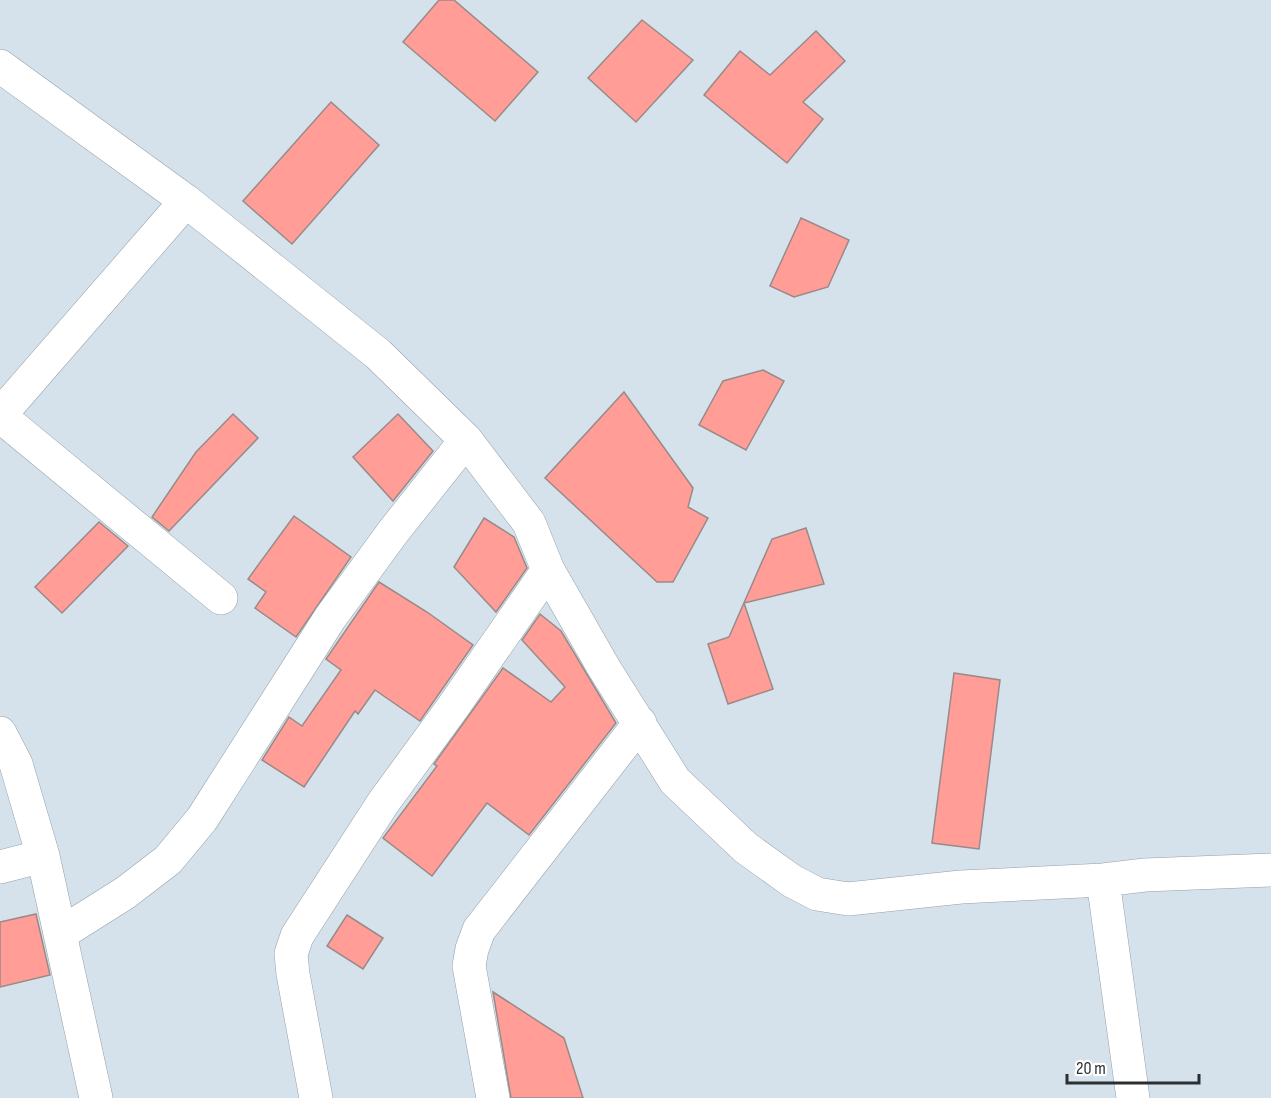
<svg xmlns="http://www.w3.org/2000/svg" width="1271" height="1098" viewBox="0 0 1271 1098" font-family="'Sofia Sans Condensed',sans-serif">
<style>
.building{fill:#ff9d96;stroke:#998a89;stroke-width:1.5}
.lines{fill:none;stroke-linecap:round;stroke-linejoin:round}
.minor-casing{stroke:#94a0a8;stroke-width:34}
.minor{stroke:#fff;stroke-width:33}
</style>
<rect width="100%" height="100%" fill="#d6e2eb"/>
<!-- building -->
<path class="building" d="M 439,0 L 454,0 L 538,72 L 495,121 L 403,42 Z
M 642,20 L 693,60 L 636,122 L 588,78 Z
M 816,31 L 845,61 L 803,102 L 823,119 L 787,163 L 704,95 L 740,51 L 770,75 Z
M 331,102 L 379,145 L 292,244 L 243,201 Z
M 801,218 L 849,240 L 828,287 L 794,297 L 770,286 Z
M 763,370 L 784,381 L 746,450 L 699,425 L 723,381 Z
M 624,392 L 693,488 L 688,507 L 708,518 L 673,582 L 657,582 L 545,478 Z
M 233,414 L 258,438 L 169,531 L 152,517 L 196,452 Z
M 398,414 L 433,451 L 393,501 L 353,457 Z
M 294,516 L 351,557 L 296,637 L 255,608 L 266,592 L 248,579 Z
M 484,518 L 514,537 L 527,568 L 496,612 L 454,567 Z
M 99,522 L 128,546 L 62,613 L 35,587 Z
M 806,528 L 824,584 L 744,603 L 773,689 L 728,704 L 708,644 L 729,637 L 772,539 Z
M 379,582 L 427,612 L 473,645 L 420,721 L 375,690 L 358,714 L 355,711 L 304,787 L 262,760 L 289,717 L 302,726 L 341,670 L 326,659 Z
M 540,614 L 561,631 L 616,723 L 529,835 L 487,803 L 432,876 L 383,838 L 437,766 L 434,764 L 503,668 L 551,702 L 565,687 L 522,640 Z
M 954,673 L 1000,680 L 979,849 L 932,843 Z
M 36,914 L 50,975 L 0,987 L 0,922 Z
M 347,915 L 383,938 L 363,969 L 327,946 Z
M 493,992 L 564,1038 L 583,1098 L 511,1098 Z"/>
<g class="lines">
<!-- minor casing -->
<g class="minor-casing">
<path id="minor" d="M 0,66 L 186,201 L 274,271 L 378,354 L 466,440 L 529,523 L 548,570 L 604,668 L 675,781 L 746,848 L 792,881 L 817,894 L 848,899 L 961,887 L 1103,880 L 1145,875 L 1271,870
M 0,415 L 186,201
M 0,416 L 221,598
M 0,733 L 16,764 L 43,856 L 96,1098
M 0,867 L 43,856
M 1103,880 L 1133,1098
M 60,934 L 125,893 L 168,860 L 202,819 L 330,618 L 393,532 L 466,440
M 316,1098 L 293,974 L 291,954 L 297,936 L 383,803 L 453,707 L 548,570
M 493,1098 L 469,966 L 472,949 L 479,930 L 640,723"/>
</g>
<!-- minor -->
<use href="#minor" class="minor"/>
</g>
<!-- scale -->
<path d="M1067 1074v9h132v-9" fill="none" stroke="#2a2f32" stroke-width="3"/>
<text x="1076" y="1074" font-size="18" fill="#2a2f32" stroke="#ffffff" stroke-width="4.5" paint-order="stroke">20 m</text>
</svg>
